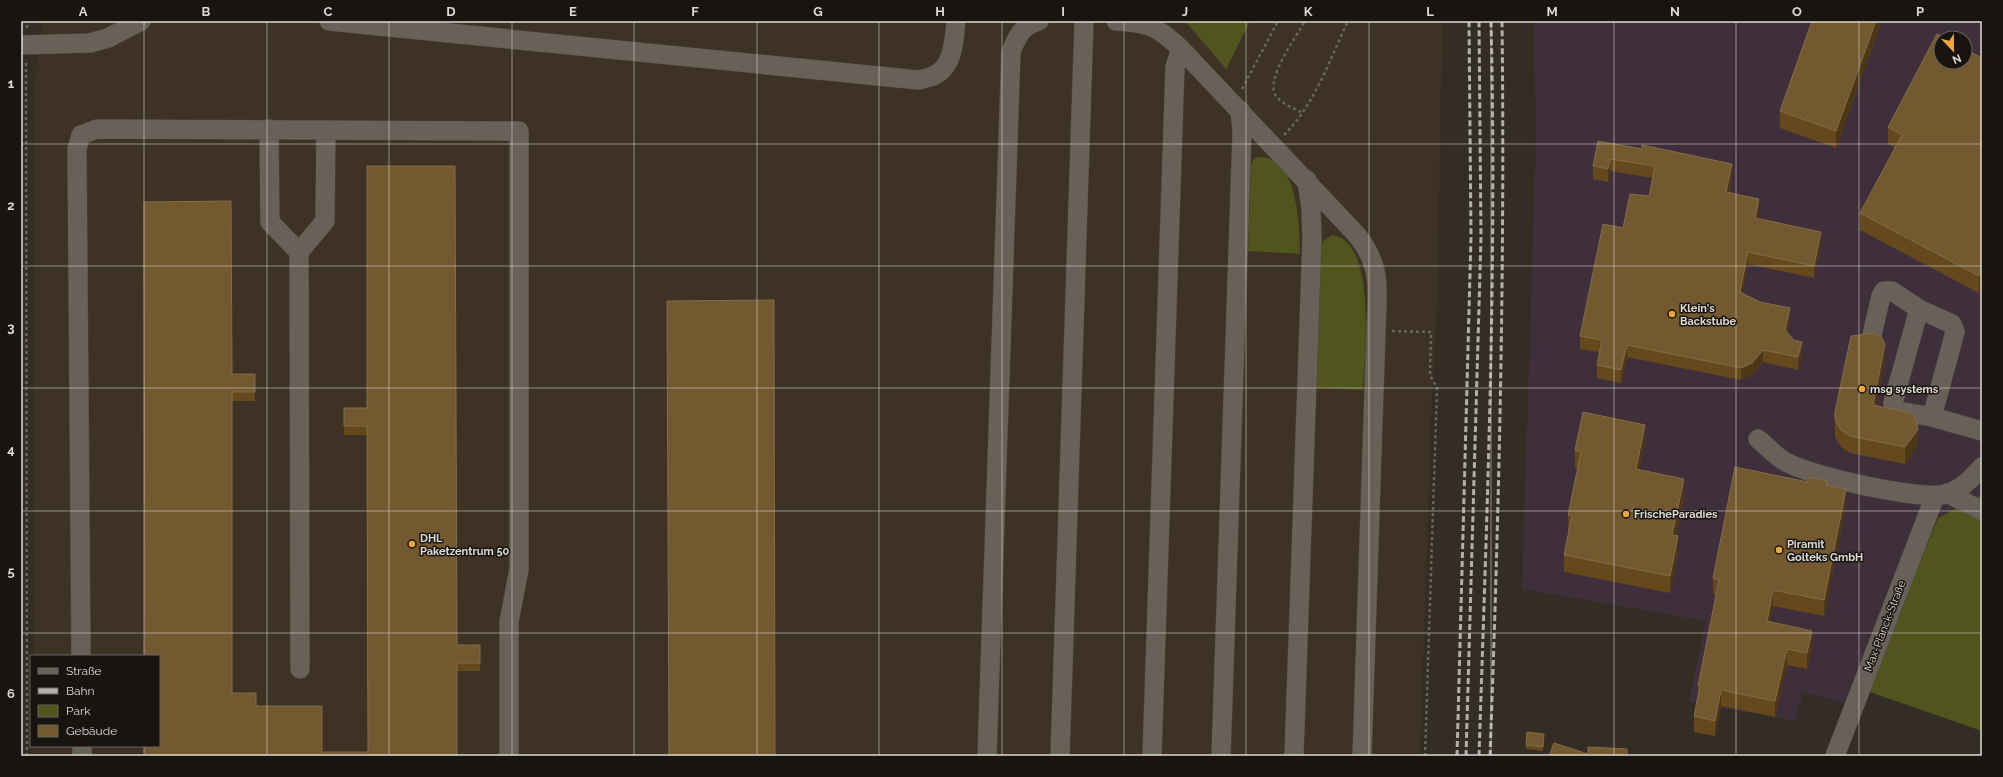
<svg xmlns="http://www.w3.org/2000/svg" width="2003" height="777" viewBox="0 0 2003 777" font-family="Raleway,sans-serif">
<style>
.commercial{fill:#3f2f3b;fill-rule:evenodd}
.built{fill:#3d3224}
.green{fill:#4f551d}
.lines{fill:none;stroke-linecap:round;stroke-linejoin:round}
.minor-casing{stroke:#4e4841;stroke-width:20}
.path{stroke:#69645c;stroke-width:2.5;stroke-dasharray:3 3;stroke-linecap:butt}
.minor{stroke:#696158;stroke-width:19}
.rail{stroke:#b3aea7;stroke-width:3;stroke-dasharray:6 3;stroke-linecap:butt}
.wall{fill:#65491c}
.shaded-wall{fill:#4c3717}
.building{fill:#725930;stroke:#836d49}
.grid{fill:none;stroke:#dedad4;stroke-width:1;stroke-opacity:0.55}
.poi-dot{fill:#efa73d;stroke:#181511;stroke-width:1.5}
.labels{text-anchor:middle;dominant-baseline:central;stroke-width:3;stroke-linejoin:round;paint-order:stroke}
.poi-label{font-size:11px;font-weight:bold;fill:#dedad4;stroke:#181511;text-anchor:start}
.street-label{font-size:11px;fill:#dedad4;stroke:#181511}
.neatline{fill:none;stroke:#dedad4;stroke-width:1.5}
.grid-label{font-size:13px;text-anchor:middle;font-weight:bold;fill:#dedad4}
</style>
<rect width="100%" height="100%" fill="#332d24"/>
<!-- commercial -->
<path class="commercial" d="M 1534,21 L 1982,21 L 1982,497 L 1979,496 L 1938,518 L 1855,687 L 1849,703 L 1803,693 L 1795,721 L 1689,702 L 1706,621 L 1522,589 L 1536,139 ZM 1941,38 L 1965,38 L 1965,62 L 1941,62 Z"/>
<!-- built -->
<path class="built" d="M 43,21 L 1442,21 L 1438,287 L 1432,395 L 1420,756 L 33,756 L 33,746 L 159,746 L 159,656 L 33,656 L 35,78 Z"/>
<!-- green -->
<path class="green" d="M 1185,21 L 1250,21 L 1226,69 Z
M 1258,157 C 1298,154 1300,228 1300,254 L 1248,251 L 1251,166 L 1253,160 Z
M 1333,235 C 1378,243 1364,357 1363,390 L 1316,388 L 1320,248 L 1323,241 Z
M 1979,496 L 1982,497 L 1982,731 L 1867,691 L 1938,518 Z"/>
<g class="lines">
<!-- minor casing -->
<g class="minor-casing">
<path id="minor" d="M 329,21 L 918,80 C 922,79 928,78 933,76 C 954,67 954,40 956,21
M 1116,21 C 1149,23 1157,26 1181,49 L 1356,234 C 1383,267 1377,291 1376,330 L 1362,756
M 21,45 L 90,43 L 108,38 L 141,21
M 269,129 L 270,222 L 299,252
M 1919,309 L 1893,403 L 1894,407 L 1899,411 L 1932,417
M 1871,339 L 1881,296 L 1884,291 L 1892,291 L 1919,309 L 1952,324 L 1955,332 L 1932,417 L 1982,431
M 1758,439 C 1767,446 1776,457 1786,462 C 1810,476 1921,501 1946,494 C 1962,489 1971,479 1982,467
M 1947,493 L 1982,511
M 81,656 L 77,149 L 81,135 L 97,129 L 519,131 L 519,569 L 509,622 L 509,756
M 300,669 L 299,252 L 325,221 L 326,130
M 82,746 L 82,756
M 987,756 L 1011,52 C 1017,36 1022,26 1039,21
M 1060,756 L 1084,21
M 1152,756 L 1175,67 L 1181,49
M 1221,756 L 1242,133 L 1240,110
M 1294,756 L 1312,238 L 1311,209 L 1307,180
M 1835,756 L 1935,496"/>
</g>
<!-- path -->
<path class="path" d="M 27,28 L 27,21
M 26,63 L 27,756
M 1242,89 L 1278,21
M 1301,112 C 1293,108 1282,104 1276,96 C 1264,80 1297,36 1305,21
M 1284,135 C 1315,104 1330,59 1348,21
M 1392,331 L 1431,332 L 1430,375 L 1437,388 L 1425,756"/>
<!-- minor -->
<use href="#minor" class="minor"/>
<!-- rail -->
<path class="rail" d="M 1457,756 L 1471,237 L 1469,21
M 1466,756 L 1481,237 L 1479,21
M 1479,756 C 1487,511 1497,266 1491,21
M 1490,756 C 1499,511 1505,266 1502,21"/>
</g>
<!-- wall -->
<path class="wall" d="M 1812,21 L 1882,21 L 1836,148 L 1780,128 L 1780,111 Z
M 1982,58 L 1979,293 L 1860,230 L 1860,213 L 1895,148 L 1888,144 L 1888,127 Z
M 1598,141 L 1732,176 L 1729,193 L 1759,211 L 1757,218 L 1821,244 L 1814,278 L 1748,264 L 1742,293 L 1790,320 L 1787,333 L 1802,354 L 1798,370 L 1763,362 L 1752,375 L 1741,380 L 1627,357 L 1621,383 L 1597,378 L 1597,365 L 1599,352 L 1580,349 L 1580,336 L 1623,228 L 1649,196 L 1653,178 L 1610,171 L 1608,182 L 1593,179 L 1593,166 Z
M 1885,360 L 1876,405 L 1918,445 L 1905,464 L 1850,453 L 1841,447 L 1835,437 L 1835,412 Z
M 232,374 L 255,392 L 255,401 L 232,401 L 232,693 L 256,706 L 322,752 L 368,752 L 367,435 L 344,435 L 344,408 L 367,408 L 457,645 L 480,663 L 480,671 L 457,671 L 457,756 L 145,756 Z
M 1645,442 L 1639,470 L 1684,496 L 1676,536 L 1678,553 L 1670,593 L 1564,572 L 1564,555 L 1569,532 L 1568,532 L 1568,515 L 1578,468 L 1575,467 L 1575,450 Z
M 1827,486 L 1846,505 L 1824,616 L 1773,606 L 1770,622 L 1812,647 L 1807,669 L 1787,665 L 1775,717 L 1721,706 L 1715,736 L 1694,732 L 1694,716 L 1698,697 L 1698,686 L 1716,595 L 1713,594 L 1713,578 Z
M 1544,739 L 1543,751 L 1526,749 L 1526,745 Z"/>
<!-- shaded-wall -->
<path class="shaded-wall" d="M 1876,21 L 1882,21 L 1836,148 L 1836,131 Z
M 1610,159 L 1610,171 L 1608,182 L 1608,169 Z
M 1732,164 L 1732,176 L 1726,205 L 1726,192 Z
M 1759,199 L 1759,211 L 1755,230 L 1755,218 Z
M 1821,232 L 1821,244 L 1814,278 L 1814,266 Z
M 1748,252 L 1748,264 L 1740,304 L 1740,292 Z
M 1982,271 L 1982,288 L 1979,293 L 1979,276 Z
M 1790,308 L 1790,320 L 1785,343 L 1785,330 Z
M 1802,342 L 1802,354 L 1798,370 L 1798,357 Z
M 1885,344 L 1885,360 L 1873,422 L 1873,405 Z
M 1627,345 L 1627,357 L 1621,383 L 1621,370 Z
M 1763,350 L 1763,362 L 1752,375 L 1741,380 L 1741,368 Z
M 1645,425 L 1645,442 L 1636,486 L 1636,469 Z
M 1918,429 L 1918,445 L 1905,464 L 1905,447 Z
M 1684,479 L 1684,496 L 1672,552 L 1672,535 Z
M 1846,489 L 1846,505 L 1824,616 L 1824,600 Z
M 1678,536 L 1678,553 L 1670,593 L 1670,576 Z
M 1773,590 L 1773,606 L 1767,637 L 1767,621 Z
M 1812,631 L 1812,647 L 1807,669 L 1807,653 Z
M 1787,649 L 1787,665 L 1775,717 L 1775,701 Z
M 1721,690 L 1721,706 L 1715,736 L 1715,721 Z"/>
<!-- building -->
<path class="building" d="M 1812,21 L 1876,21 L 1836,131 L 1780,111 Z
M 1937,34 L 1945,38 L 1941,38 L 1941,62 L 1965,62 L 1965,49 L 1982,58 L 1982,271 L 1979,276 L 1860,213 L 1902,135 L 1888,127 Z
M 1598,141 L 1642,149 L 1642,145 L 1732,164 L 1726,192 L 1759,199 L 1755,218 L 1821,232 L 1814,266 L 1748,252 L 1740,292 L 1760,302 L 1790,308 L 1785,330 L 1794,340 L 1802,342 L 1798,357 L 1763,350 L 1752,363 L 1741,368 L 1627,345 L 1621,370 L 1597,365 L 1602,340 L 1580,336 L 1603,224 L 1623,228 L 1630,194 L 1649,196 L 1655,166 L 1610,159 L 1608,169 L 1593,166 Z
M 367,166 L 455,166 L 457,645 L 480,645 L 480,663 L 457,663 L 457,756 L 145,756 L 145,746 L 159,746 L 159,656 L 145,656 L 144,202 L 231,201 L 232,374 L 255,374 L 255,392 L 232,392 L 232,693 L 256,693 L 256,706 L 322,706 L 322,752 L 368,752 L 367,426 L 344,426 L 344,408 L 367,408 Z
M 774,300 L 775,756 L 669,756 L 667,301 Z
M 1874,333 L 1882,338 L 1885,344 L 1873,405 L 1910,413 L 1916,418 L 1918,429 L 1905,447 L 1850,436 L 1841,430 L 1835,420 L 1835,412 L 1851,336 Z
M 1583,412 L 1645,425 L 1636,469 L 1684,479 L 1672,535 L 1678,536 L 1670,576 L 1564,555 L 1572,516 L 1568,515 L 1581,452 L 1575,450 Z
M 1735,467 L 1808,482 L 1809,477 L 1827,481 L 1826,485 L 1846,489 L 1824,600 L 1773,590 L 1767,621 L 1812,631 L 1807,653 L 1787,649 L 1775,701 L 1721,690 L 1715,721 L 1694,716 L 1700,686 L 1698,686 L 1719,580 L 1713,578 Z
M 1527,732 L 1544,734 L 1543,747 L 1526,745 Z
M 1554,743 L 1588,754 L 1588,747 L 1627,749 L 1627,756 L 1549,756 Z"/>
<!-- grid -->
<path class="grid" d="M 144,21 L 144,656M 267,21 L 267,756M 389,21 L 389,756M 512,21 L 512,756M 634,21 L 634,756M 757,21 L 757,756M 879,21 L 879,756M 1002,21 L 1002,756M 1124,21 L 1124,756M 1246,21 L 1246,756M 1369,21 L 1369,756M 1491,21 L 1491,756M 1614,21 L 1614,756M 1736,21 L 1736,756M 1859,21 L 1859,756M 21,144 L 1982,144M 21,266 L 1982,266M 21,388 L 1982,388M 21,511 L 1982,511M 21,633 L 1982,633M 144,746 L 144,756"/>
<!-- markers -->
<g class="poi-dot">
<circle cx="1672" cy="314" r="4"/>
<circle cx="1862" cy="389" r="4"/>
<circle cx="1626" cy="514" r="4"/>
<circle cx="412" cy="544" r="4"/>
<circle cx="1779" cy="550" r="4"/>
</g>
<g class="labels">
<!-- poi labels -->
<g class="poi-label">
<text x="1680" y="308">Klein's<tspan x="1680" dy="13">Backstube</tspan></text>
<text x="1870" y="389">msg systems</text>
<text x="1634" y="514">FrischeParadies</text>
<text x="420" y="538">DHL<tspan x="420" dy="13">Paketzentrum 50</tspan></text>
<text x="1787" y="544">Piramit<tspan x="1787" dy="13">Golteks GmbH</tspan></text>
</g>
<!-- street labels -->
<g class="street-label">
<text transform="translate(1885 626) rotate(-69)">Max-Planck-Straße</text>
</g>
</g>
<!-- border -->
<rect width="2003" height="777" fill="none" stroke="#181511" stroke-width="44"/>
<!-- legend -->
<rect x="30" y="655" width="130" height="92" fill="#181511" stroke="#67645f"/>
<rect x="38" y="668" width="20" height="6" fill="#696158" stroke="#67645f"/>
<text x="66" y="675" font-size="12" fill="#dedad4">Straße</text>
<rect x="38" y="688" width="20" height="6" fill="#b3aea7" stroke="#67645f"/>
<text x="66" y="695" font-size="12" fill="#dedad4">Bahn</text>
<rect x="38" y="705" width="20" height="12" fill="#4f551d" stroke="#67645f"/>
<text x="66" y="715" font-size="12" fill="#dedad4">Park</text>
<rect x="38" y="725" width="20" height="12" fill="#725930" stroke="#67645f"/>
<text x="66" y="735" font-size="12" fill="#dedad4">Gebäude</text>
<!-- north arrow -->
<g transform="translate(1953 50) rotate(158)"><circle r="19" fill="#181511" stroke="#67645f"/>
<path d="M0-3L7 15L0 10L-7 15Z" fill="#efa73d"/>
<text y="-6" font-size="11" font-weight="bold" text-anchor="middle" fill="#dedad4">N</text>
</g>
<rect x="22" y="22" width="1959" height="733" class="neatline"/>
<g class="grid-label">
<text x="83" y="16">A</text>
<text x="206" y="16">B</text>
<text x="328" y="16">C</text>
<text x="451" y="16">D</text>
<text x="573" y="16">E</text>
<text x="695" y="16">F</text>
<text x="818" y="16">G</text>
<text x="940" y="16">H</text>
<text x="1063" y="16">I</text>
<text x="1185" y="16">J</text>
<text x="1308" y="16">K</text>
<text x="1430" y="16">L</text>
<text x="1552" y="16">M</text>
<text x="1675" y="16">N</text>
<text x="1797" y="16">O</text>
<text x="1920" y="16">P</text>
<text x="11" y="88">1</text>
<text x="11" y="210">2</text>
<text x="11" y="332">3</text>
<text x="11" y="454">4</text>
<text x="11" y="576">5</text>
<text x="11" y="698">6</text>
</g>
</svg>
